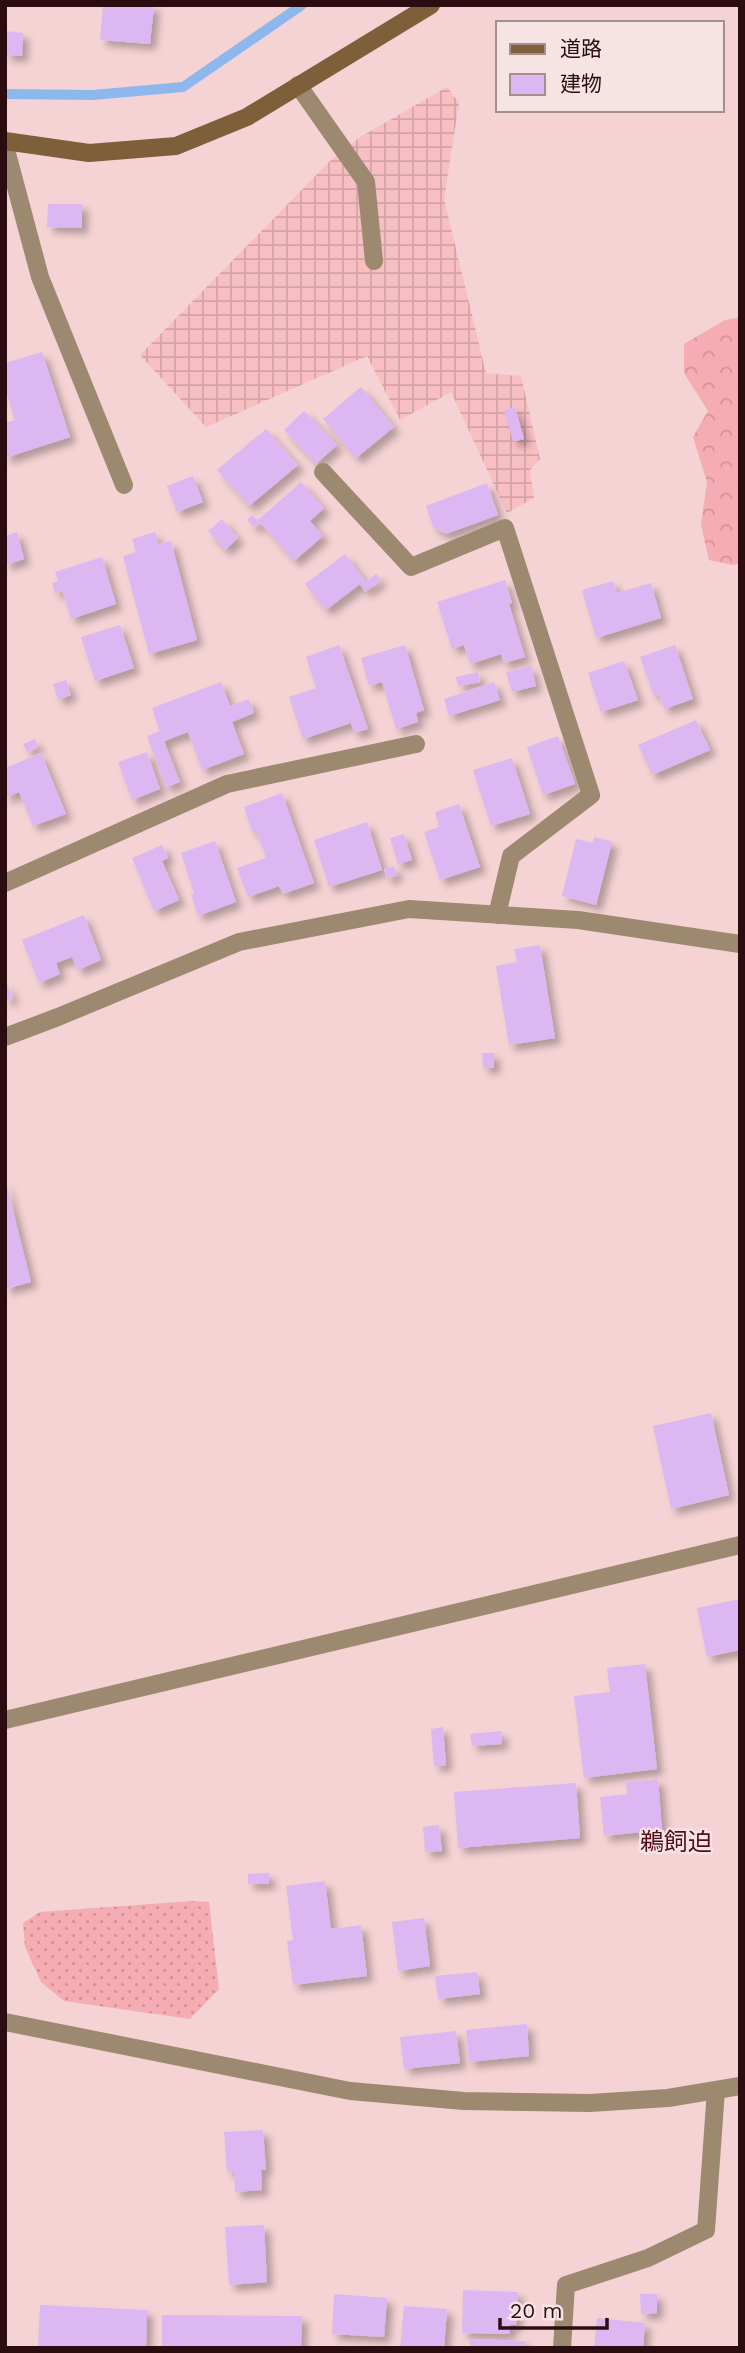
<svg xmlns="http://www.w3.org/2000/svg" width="745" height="2353" viewBox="0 0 745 2353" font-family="'Work Sans','Noto Sans JP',sans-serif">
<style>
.industrial{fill:url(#industrial-grid)}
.grass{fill:url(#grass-dots)}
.forest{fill:url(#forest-crowns)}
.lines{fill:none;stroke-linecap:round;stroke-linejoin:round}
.stream{stroke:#8db8ee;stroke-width:10}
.building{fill:#ddb7f1;filter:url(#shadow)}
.lane{stroke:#9d896f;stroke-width:18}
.street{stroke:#9d896f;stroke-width:18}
.secondary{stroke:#7d6039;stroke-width:18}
.labels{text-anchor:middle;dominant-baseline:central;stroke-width:5;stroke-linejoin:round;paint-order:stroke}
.quarter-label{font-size:24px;fill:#510d1c;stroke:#f6e4e5}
</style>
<defs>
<pattern id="industrial-grid" width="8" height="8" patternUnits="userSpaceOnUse" patternTransform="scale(1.75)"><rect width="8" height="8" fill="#f8bfc3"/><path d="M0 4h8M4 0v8" fill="none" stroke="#d5a3a6"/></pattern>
<pattern id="grass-dots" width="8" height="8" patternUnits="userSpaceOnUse" patternTransform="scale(1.75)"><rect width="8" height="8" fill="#f5acb2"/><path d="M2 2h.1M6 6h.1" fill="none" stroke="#d29398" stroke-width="1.8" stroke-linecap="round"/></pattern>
<pattern id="forest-crowns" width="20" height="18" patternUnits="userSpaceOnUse" patternTransform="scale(1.75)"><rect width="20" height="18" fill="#f5acb2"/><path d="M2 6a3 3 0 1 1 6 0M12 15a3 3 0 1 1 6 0" fill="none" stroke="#d29398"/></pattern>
<filter id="shadow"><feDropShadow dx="6" dy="6" stdDeviation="3.5" flood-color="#0004"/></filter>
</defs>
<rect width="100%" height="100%" fill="#f5d2d4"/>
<!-- industrial -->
<path class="industrial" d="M 447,87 L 459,103 L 444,199 L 486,373 L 521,376 L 540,459 L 530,470 L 534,498 L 507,513 L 451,392 L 400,420 L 367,356 L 206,427 L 140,355 L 332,159 L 362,136 Z"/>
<!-- grass -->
<path class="grass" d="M 192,1901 L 209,1902 L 219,1989 L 190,2019 L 64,2001 L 41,1982 L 25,1947 L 23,1923 L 40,1912 Z"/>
<!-- forest -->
<path class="forest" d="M 740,317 L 740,564 L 732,565 L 709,560 L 701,525 L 707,482 L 693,437 L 708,411 L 684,373 L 684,344 L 725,320 Z"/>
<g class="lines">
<!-- stream -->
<path class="stream" d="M 5,94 L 93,95 L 183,87 L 302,5"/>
</g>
<!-- building -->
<path class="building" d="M 103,5 L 154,5 L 150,44 L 100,40 Z
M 5,31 L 23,33 L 22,56 L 5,55 Z
M 48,204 L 82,204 L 82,228 L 47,227 Z
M 42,352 L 70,437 L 5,458 L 5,423 L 15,420 L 5,389 L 5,363 Z
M 361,387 L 394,427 L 356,458 L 323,419 Z
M 515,407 L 524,439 L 513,442 L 504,410 Z
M 304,411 L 337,445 L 316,464 L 284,430 Z
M 266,429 L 298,465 L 249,506 L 217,470 Z
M 193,476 L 203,502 L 177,512 L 167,486 Z
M 301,482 L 324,508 L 310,521 L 323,536 L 294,561 L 258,520 Z
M 487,483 L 498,515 L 446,534 L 433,527 L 426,506 Z
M 252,515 L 260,523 L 255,528 L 247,520 Z
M 222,519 L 238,538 L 225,550 L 208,531 Z
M 17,532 L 24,559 L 5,565 L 5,536 Z
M 155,532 L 158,544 L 171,541 L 197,640 L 149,654 L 123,556 L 136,552 L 132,539 Z
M 345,554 L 366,582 L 376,574 L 381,580 L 365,592 L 360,584 L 326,610 L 305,584 Z
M 102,557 L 116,604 L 71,619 L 62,591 L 55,593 L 52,583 L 58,581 L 55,572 Z
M 505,580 L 512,603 L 509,604 L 525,657 L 504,663 L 501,654 L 470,664 L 464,645 L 452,649 L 437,602 Z
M 613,581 L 617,593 L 651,583 L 661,618 L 596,638 L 582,590 Z
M 120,625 L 134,668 L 95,681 L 81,637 Z
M 339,645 L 368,729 L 354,733 L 351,723 L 303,739 L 289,697 L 316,688 L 306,657 Z
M 405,645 L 424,710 L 416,713 L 418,722 L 396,729 L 382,682 L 369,686 L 361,658 Z
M 675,645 L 693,699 L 664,709 L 659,694 L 654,696 L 640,657 Z
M 624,661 L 638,700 L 601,712 L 588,673 Z
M 531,666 L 536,686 L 512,692 L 506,672 Z
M 478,672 L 480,682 L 458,686 L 456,677 Z
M 66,680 L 71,695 L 58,700 L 53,684 Z
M 221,682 L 230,706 L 249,699 L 254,713 L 232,722 L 244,754 L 202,770 L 188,732 L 164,741 L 180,782 L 166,787 L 147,736 L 160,731 L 152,708 Z
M 494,682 L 500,700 L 449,716 L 444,699 Z
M 696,720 L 710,750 L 652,775 L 638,745 Z
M 558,736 L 575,784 L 543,795 L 527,747 Z
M 35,739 L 38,747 L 27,752 L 23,744 Z
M 147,752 L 160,789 L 132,800 L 118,762 Z
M 41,753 L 66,814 L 33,826 L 19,792 L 5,798 L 5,768 Z
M 512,758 L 530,814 L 491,826 L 473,770 Z
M 282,793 L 314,883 L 283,894 L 279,886 L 248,897 L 237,868 L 266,858 L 256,830 L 252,832 L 244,807 Z
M 459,804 L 480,867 L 440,880 L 424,832 L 439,827 L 435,812 Z
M 367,822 L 382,870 L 329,887 L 314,840 Z
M 404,834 L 412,860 L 398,864 L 390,838 Z
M 594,837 L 612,842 L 596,905 L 562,896 L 576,839 L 593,843 Z
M 215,841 L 236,902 L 198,916 L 191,894 L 194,893 L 181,853 Z
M 162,845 L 168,858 L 162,861 L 179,900 L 154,911 L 132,858 Z
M 394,866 L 397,875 L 387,879 L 384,869 Z
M 84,915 L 101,960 L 78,970 L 72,957 L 56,963 L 60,974 L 39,983 L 22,940 Z
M 540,945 L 555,1038 L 509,1045 L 496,966 L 517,962 L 514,949 Z
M 5,980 L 13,998 L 5,1001 Z
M 482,1053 L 494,1053 L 494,1068 L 483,1068 Z
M 5,1179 L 31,1282 L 5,1289 Z
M 711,1413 L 729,1495 L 671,1509 L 653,1426 Z
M 740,1599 L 740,1650 L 707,1657 L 697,1608 Z
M 645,1664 L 657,1769 L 584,1778 L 574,1696 L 610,1692 L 607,1668 Z
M 443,1727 L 446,1765 L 434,1766 L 431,1729 Z
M 501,1731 L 502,1744 L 472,1746 L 470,1734 Z
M 658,1779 L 662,1830 L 604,1836 L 600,1797 L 627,1794 L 626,1782 Z
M 576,1783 L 580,1838 L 458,1848 L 454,1792 Z
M 439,1825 L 442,1851 L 425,1852 L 423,1827 Z
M 269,1873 L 269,1884 L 248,1884 L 248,1874 Z
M 325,1881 L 331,1929 L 361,1925 L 367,1976 L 293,1985 L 287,1941 L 293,1940 L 286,1886 Z
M 424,1918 L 430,1966 L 398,1971 L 392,1922 Z
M 477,1972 L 480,1994 L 438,1999 L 435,1976 Z
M 527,2024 L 529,2056 L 469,2062 L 466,2030 Z
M 456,2031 L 460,2063 L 404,2069 L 400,2037 Z
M 263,2130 L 266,2170 L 261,2170 L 262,2190 L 235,2192 L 234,2171 L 227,2172 L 224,2132 Z
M 264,2225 L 267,2282 L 229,2285 L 225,2227 Z
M 463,2290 L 518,2292 L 516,2325 L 510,2325 L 509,2334 L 462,2333 Z
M 334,2294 L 387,2298 L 384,2337 L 332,2334 Z
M 640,2294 L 657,2294 L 657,2313 L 641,2314 Z
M 40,2305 L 147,2310 L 146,2348 L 38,2348 Z
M 404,2306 L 447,2309 L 444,2348 L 400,2348 Z
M 162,2315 L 302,2316 L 301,2348 L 162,2348 Z
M 597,2318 L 645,2323 L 643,2348 L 594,2348 Z
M 470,2339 L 525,2341 L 525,2348 L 470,2348 Z"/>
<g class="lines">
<!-- lane -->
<path class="lane" d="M 298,85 L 366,182 L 374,261
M 5,146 L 40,277 L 124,485"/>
<!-- street -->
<path class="street" d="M 323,472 L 411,567 L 505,528 L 591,795 L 511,856 L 497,915
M 5,883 L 227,784 L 416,744
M 5,1037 L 58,1017 L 239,942 L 409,909 L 578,920 L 740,944
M 5,1720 L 740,1545
M 5,2022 L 350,2091 L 464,2101 L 590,2103 L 668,2098 L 740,2086
M 562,2348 L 566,2285 L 648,2258 L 706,2230 L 716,2090"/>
<!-- secondary -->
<path class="secondary" d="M 5,141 L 89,153 L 176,146 L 247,117 L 431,5"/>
</g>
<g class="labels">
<!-- quarter labels -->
<g class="quarter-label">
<text x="676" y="1842">鵜飼迫</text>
</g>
</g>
<!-- border -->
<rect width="745" height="2353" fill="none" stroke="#2b0d11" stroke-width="14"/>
<!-- legend -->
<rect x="496" y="21" width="228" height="91" fill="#f6e4e5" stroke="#a58e90" stroke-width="2"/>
<rect x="510" y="44" width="35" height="10" fill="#7d6039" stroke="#a58e90" stroke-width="2"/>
<text x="560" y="56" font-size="21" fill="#2b0d11">道路</text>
<rect x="510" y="74" width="35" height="21" fill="#ddb7f1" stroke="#a58e90" stroke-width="2"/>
<text x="560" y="91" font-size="21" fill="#2b0d11">建物</text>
<!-- scale -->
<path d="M500 2318v10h107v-10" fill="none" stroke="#2b0d11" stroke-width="3.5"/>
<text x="510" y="2318" font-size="21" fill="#2b0d11" stroke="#f6e4e5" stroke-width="5" paint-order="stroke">20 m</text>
</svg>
